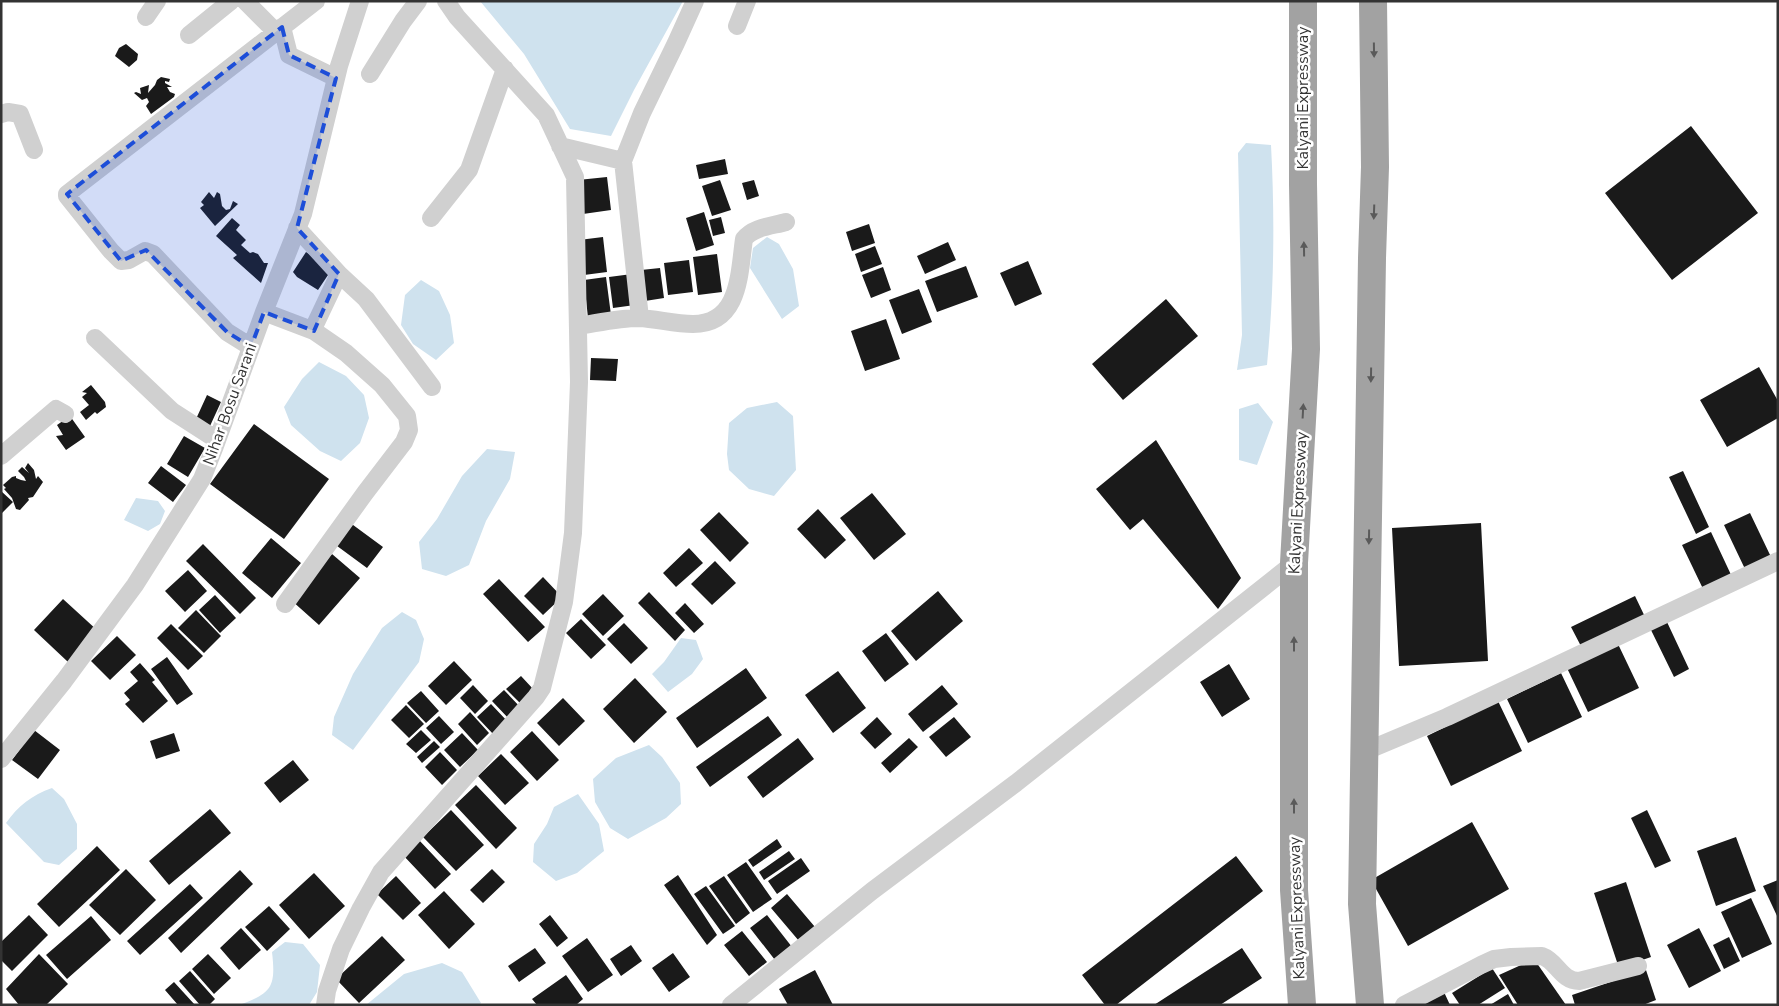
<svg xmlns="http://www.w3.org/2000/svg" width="1779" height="1006" viewBox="0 0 1779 1006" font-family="'Nunito Sans',sans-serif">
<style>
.water{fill:#cfe2ee}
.building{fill:#1a1a1a}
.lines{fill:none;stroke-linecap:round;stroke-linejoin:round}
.minor{stroke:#d0d0d0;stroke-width:18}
.trunk{stroke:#a2a2a2;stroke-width:28}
.oneway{fill:#5a5a5a}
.marked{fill:#1d4ed8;fill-opacity:0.2;stroke:#1d4ed8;stroke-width:4;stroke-dasharray:10 6;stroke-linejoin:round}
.labels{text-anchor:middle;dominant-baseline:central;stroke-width:5;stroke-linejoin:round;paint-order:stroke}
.street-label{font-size:16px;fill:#333;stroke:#fff}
</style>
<rect width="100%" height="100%" fill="#fff"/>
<!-- water -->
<path class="water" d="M 480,1 L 683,1 L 634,90 L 611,136 L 570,129 L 524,54 Z
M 1246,143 L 1271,145 C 1275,218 1274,293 1267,365 L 1237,370 L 1242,335 L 1238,153 Z
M 767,237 L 779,244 L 793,269 L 799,306 L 782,319 L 750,268 L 753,248 Z
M 421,280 L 439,291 L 450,315 L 454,343 L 436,360 L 413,344 L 401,325 L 405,295 Z
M 319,362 L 346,376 L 364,395 L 369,418 L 360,443 L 341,461 L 320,451 L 291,425 L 284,407 L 302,379 Z
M 777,402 L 793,416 L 796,470 L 774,496 L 749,489 L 729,470 L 727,454 L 729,423 L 747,408 Z
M 1258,403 L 1273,422 L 1257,465 L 1239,460 L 1239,409 Z
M 487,449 L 515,452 L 510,479 L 486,521 L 469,565 L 446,576 L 422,569 L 419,542 L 437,519 L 462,476 Z
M 136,498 L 158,501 L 165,511 L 160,524 L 148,531 L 124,520 Z
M 402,612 L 416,620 L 424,639 L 419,662 L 353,750 L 332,735 L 334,717 L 353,674 L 382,628 Z
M 681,638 L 696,640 L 703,659 L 692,674 L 668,692 L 652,674 L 664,662 Z
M 649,745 L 662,757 L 680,783 L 681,804 L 666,818 L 628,839 L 610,828 L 595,802 L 593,779 L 616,758 Z
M 52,788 L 64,799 L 77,824 L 77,849 L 59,865 L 44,862 L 6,823 C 18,806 32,795 52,788 Z
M 578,794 L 599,824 L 604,851 L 577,873 L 556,881 L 533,862 L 534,844 L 547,824 L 554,807 Z
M 285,942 L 303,944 L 320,965 L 317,992 L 309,1005 L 239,1005 C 272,993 276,987 272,952 Z
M 442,963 L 462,972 L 481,1003 L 479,1005 L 366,1005 L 404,974 Z"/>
<!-- building -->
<path class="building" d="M 126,44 L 138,54 L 137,60 L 129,67 L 115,56 L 119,48 Z
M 161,77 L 170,79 L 169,82 L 165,81 L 165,83 L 172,87 L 167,87 L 170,92 L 175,94 L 174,97 L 151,114 L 146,106 L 149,102 L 147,98 L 142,100 L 134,93 L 136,92 L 141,94 L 140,88 L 149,85 L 148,93 L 155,85 L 157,80 Z
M 1691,126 L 1758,213 L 1672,280 L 1605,193 Z
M 725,159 L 728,174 L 699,179 L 696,165 Z
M 607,177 L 611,210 L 583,214 L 578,180 Z
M 720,180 L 731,210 L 712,216 L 702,186 Z
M 754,180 L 759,196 L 747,200 L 742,183 Z
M 209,192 L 214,198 L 217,192 L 220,194 L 222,206 L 226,210 L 230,209 L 233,201 L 238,204 L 215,226 L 200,208 L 204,205 L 201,202 Z
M 704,212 L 714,245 L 696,251 L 686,218 Z
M 721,217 L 725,233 L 713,236 L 709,220 Z
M 232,218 L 240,225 L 236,230 L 246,240 L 241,245 L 250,253 L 253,252 L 258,254 L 264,263 L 268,263 L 261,283 L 233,258 L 237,255 L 216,236 Z
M 869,224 L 875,243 L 852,251 L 846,232 Z
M 603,237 L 607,272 L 584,275 L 579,240 Z
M 948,242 L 956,260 L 925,274 L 917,256 Z
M 875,246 L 882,264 L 861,272 L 855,254 Z
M 306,252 L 332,269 L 318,290 L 297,277 L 293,272 Z
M 717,254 L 722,292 L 698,295 L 693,257 Z
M 689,260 L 693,292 L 668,295 L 664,263 Z
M 1028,261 L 1042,294 L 1015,306 L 1000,273 Z
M 966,266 L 978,297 L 937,312 L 925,281 Z
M 883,267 L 891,290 L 871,298 L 862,275 Z
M 660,268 L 664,298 L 645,301 L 641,270 Z
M 632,274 L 635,305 L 613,308 L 609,277 Z
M 606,277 L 611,315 L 588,318 L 584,280 Z
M 919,289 L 932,322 L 902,334 L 889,300 Z
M 1166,299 L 1198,336 L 1123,400 L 1092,364 Z
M 886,319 L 900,359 L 865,371 L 851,331 Z
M 591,358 L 618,359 L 616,381 L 590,380 Z
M 1759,367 L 1778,401 L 1778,418 L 1727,447 L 1700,400 Z
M 91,385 L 105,402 L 106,407 L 97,414 L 95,412 L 86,420 L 80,412 L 89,405 L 82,397 L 87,393 L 82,392 Z
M 207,395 L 221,402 L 210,426 L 196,419 Z
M 70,416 L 85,437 L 66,450 L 56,436 L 63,435 L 57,425 Z
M 254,424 L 329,479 L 284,539 L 210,484 Z
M 184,436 L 205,448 L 188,477 L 167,464 Z
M 1156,440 L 1241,578 L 1218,609 L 1143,519 L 1130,530 L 1096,489 Z
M 28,463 L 34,470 L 36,479 L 38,476 L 43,482 L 33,497 L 28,498 L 29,500 L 20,510 L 16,509 L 12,498 L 4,489 L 6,488 L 3,485 L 12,477 L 16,476 L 16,478 L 21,480 L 26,481 L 24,477 L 18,471 L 22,467 L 29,473 L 25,468 Z
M 161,466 L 186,485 L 173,502 L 148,483 Z
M 1683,471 L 1709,527 L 1696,534 L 1669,477 Z
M 1,491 L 13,502 L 1,514 Z
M 872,493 L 906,534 L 874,560 L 840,518 Z
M 818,509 L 846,540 L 825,559 L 797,529 Z
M 719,512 L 749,543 L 730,562 L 700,530 Z
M 1750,513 L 1771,557 L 1745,569 L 1724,525 Z
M 349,522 L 383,547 L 367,568 L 333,543 Z
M 1481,523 L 1488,661 L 1399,666 L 1392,528 Z
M 1711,532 L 1733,579 L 1705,593 L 1682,545 Z
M 271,538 L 301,563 L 272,598 L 242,573 Z
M 203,544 L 256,598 L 240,614 L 186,561 Z
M 689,548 L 703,563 L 676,587 L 663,573 Z
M 332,554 L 360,578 L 319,625 L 291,600 Z
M 715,561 L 736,583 L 712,605 L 691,584 Z
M 188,570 L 207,591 L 185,612 L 165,591 Z
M 543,577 L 562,597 L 543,615 L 524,596 Z
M 499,579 L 545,627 L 528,642 L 483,594 Z
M 938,591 L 963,621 L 916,661 L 891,631 Z
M 649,592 L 685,630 L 675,641 L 638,603 Z
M 603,594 L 624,616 L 603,636 L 582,614 Z
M 215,595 L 236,618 L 220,633 L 199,610 Z
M 1635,596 L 1646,619 L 1583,650 L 1571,627 Z
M 63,599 L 98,631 L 68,662 L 34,630 Z
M 685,603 L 704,624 L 694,633 L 675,613 Z
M 196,610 L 221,636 L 204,653 L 178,628 Z
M 581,619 L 606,645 L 591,659 L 566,633 Z
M 1667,622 L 1689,669 L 1674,677 L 1651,630 Z
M 624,623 L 648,648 L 631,664 L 607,639 Z
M 171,624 L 203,656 L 188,670 L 157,638 Z
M 886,633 L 909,664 L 885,682 L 862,651 Z
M 117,636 L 136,655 L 110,680 L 91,661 Z
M 1618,644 L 1639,688 L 1588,712 L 1567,668 Z
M 167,657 L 193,694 L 177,705 L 151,669 Z
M 454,661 L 472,680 L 446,705 L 428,686 Z
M 140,663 L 155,680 L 152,682 L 168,701 L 143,723 L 125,704 L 130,700 L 124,693 L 138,681 L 130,672 Z
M 1229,664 L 1250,699 L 1222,717 L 1200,682 Z
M 746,668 L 767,698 L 697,748 L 676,718 Z
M 838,671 L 866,708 L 833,733 L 805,695 Z
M 1561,673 L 1582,717 L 1528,743 L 1507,699 Z
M 521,676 L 534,690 L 520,703 L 506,689 Z
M 635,678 L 667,712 L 634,743 L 603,709 Z
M 473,685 L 488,701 L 475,714 L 460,698 Z
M 942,685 L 958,704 L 923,732 L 908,714 Z
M 504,690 L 522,709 L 510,720 L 492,701 Z
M 421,691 L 439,711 L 426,723 L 407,703 Z
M 563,698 L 585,721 L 559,746 L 537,723 Z
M 1498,701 L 1522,751 L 1451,786 L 1427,736 Z
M 491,704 L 508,722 L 494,735 L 477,717 Z
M 406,705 L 424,724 L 409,738 L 391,720 Z
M 470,712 L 489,733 L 477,745 L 458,724 Z
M 439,716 L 454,732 L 441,744 L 426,728 Z
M 768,716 L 782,735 L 710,787 L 696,767 Z
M 877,717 L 892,734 L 875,749 L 860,733 Z
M 954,717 L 971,737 L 946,757 L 929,737 Z
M 34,730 L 60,750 L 38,779 L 12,760 Z
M 421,730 L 431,740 L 416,753 L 406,744 Z
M 532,731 L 559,760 L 537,781 L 510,752 Z
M 174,733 L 180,751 L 156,759 L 150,741 Z
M 462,733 L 478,750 L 460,767 L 444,750 Z
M 798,738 L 814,759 L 763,798 L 747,777 Z
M 909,738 L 918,747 L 890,773 L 881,763 Z
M 434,741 L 440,747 L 422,763 L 417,757 Z
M 440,752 L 457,770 L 442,785 L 425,767 Z
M 501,754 L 529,783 L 505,805 L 478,776 Z
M 293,760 L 309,780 L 280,803 L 264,783 Z
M 476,785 L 517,828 L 496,849 L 455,805 Z
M 210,809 L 231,833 L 169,885 L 149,861 Z
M 451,810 L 484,845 L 456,871 L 423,837 Z
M 1647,810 L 1671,861 L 1655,868 L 1631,818 Z
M 1472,822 L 1509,889 L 1408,946 L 1371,880 Z
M 1736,837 L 1756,891 L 1716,906 L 1697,851 Z
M 418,839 L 451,874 L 435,889 L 402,854 Z
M 777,839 L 782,847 L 753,867 L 748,860 Z
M 97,846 L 120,870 L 59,927 L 37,904 Z
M 789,851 L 795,859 L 764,880 L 759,872 Z
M 1236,856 L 1263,891 L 1116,1005 L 1105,1005 L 1082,975 Z
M 801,858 L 810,871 L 777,894 L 768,881 Z
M 746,862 L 772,899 L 753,912 L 727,875 Z
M 126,869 L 156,900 L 120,935 L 89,905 Z
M 492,869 L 505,882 L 483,903 L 470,890 Z
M 240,870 L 253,884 L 181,953 L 168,938 Z
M 314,873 L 345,906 L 309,939 L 279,905 Z
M 678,875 L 717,935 L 707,945 L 664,885 Z
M 396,876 L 421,903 L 403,920 L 377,894 Z
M 724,876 L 750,913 L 736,924 L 709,886 Z
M 1778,880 L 1778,918 L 1763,886 Z
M 1626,882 L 1651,957 L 1619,968 L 1594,893 Z
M 190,884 L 203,898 L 140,955 L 127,941 Z
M 706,886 L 735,926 L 723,934 L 694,894 Z
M 444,891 L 475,924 L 449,949 L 418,915 Z
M 787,894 L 815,927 L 799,941 L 771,908 Z
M 1751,898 L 1772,944 L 1742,958 L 1721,912 Z
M 269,906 L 290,929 L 267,951 L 245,927 Z
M 29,915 L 48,935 L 12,971 L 1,960 L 1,942 Z
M 550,915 L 568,938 L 557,947 L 539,924 Z
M 767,915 L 792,947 L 775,960 L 750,928 Z
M 91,916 L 111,940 L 67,979 L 46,955 Z
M 241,928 L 261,950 L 239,970 L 220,948 Z
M 1699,928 L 1721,971 L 1689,988 L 1667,945 Z
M 742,931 L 767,962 L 749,976 L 724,945 Z
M 382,936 L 405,960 L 359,1003 L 336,979 Z
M 1729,937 L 1740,961 L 1724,969 L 1713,945 Z
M 587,938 L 613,975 L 588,992 L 562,956 Z
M 631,945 L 642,961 L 621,976 L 610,959 Z
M 535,948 L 546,963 L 519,982 L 508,966 Z
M 1242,948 L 1262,978 L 1220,1005 L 1154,1005 Z
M 673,953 L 690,977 L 669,992 L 652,968 Z
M 39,954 L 68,984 L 46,1005 L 19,1005 L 6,989 Z
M 208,954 L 231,978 L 214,994 L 192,969 Z
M 1534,959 L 1566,1005 L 1518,1005 L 1499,975 Z
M 1492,968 L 1505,988 L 1478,1005 L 1460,1005 L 1452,993 Z
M 815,970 L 833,1005 L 788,1005 L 779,989 Z
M 1646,970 L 1656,1000 L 1643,1005 L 1575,1005 L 1572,995 Z
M 190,971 L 215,999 L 209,1005 L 200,1005 L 179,981 Z
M 566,975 L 583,999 L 576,1005 L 537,1005 L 532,999 Z
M 174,982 L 195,1005 L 178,1005 L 165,990 Z
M 1444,992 L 1450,1005 L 1417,1005 Z
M 1508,994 L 1514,1005 L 1490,1005 Z"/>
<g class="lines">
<!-- minor -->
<path class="minor" d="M 245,1 L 276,32
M 146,17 L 157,1
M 737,26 L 747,1
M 282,27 L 289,55 L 336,78
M 189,35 L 231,1
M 370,74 L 403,21 L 418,1
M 1,114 L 8,112 L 20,114 L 34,150
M 560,146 L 623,161
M 431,218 L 469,170 L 505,69
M 339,274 L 366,299 L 432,387
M 264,312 L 314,331
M 640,318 L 623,161 L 642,113 L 676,43 L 695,1
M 578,326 C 598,323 619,318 639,318 C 657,319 675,324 693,324 C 740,324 739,274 744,239 C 753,227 772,226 786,222
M 95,338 L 172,411 L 217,440
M 251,347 L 227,332 L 153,254 L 145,251 L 129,260 L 121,261 L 111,251 L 67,196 L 67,194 L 316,1
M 1,456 L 56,409 L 65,414
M 285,604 L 365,493 L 404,442 L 409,430 L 407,416 L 382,385 L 346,353 L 314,331 L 313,329 L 339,274 L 297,228
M 1366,751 L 1447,717 L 1778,561
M 1,759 L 64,681 L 135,585 L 202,479 L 215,446 L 264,312 L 303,214 L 339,66 L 360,1
M 325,1005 L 327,991 L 341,949 L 361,908 L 381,872 L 536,697 L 542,688 L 564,602 L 573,533 L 579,382 L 575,177 L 546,115 L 457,17 L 446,1
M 731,1005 L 872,891 L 1016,783 L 1294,563
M 1404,1005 L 1481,965 L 1494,959 L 1511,957 L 1542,956 C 1557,961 1561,981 1579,981 L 1638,966"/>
<!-- trunk -->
<path class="trunk" d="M 1302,1005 L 1294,890 L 1294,563 L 1306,349 L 1303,184 L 1303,1
M 1370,1005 L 1362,904 L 1372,258 L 1375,167 L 1373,1"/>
</g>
<!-- one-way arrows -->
<defs><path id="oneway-solid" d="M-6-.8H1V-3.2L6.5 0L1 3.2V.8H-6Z" transform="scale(1.25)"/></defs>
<g class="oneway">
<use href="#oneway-solid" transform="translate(1374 50) rotate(89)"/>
<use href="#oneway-solid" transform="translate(1374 212) rotate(92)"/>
<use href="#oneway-solid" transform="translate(1304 249) rotate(-91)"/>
<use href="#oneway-solid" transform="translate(1371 375) rotate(91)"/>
<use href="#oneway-solid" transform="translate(1303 411) rotate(-87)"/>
<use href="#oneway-solid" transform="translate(1369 537) rotate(91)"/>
<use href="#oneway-solid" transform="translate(1294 644) rotate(-90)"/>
<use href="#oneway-solid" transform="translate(1294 806) rotate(-90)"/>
</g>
<!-- marked area -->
<path class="marked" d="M 282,27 L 289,55 L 336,78 L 297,228 L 339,274 L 314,331 L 264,312 L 251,347 L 227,332 L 146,250 L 121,261 L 67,194 Z"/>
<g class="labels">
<!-- street labels -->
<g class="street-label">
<text transform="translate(1303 98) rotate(-90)">Kalyani Expressway</text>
<text transform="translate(230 404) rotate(-70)">Nihar Bosu Sarani</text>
<text transform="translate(1298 503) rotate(-87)">Kalyani Expressway</text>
<text transform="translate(1297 908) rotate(-92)">Kalyani Expressway</text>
</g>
</g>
<!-- border -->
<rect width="1779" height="1006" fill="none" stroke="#333333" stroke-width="5"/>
</svg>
